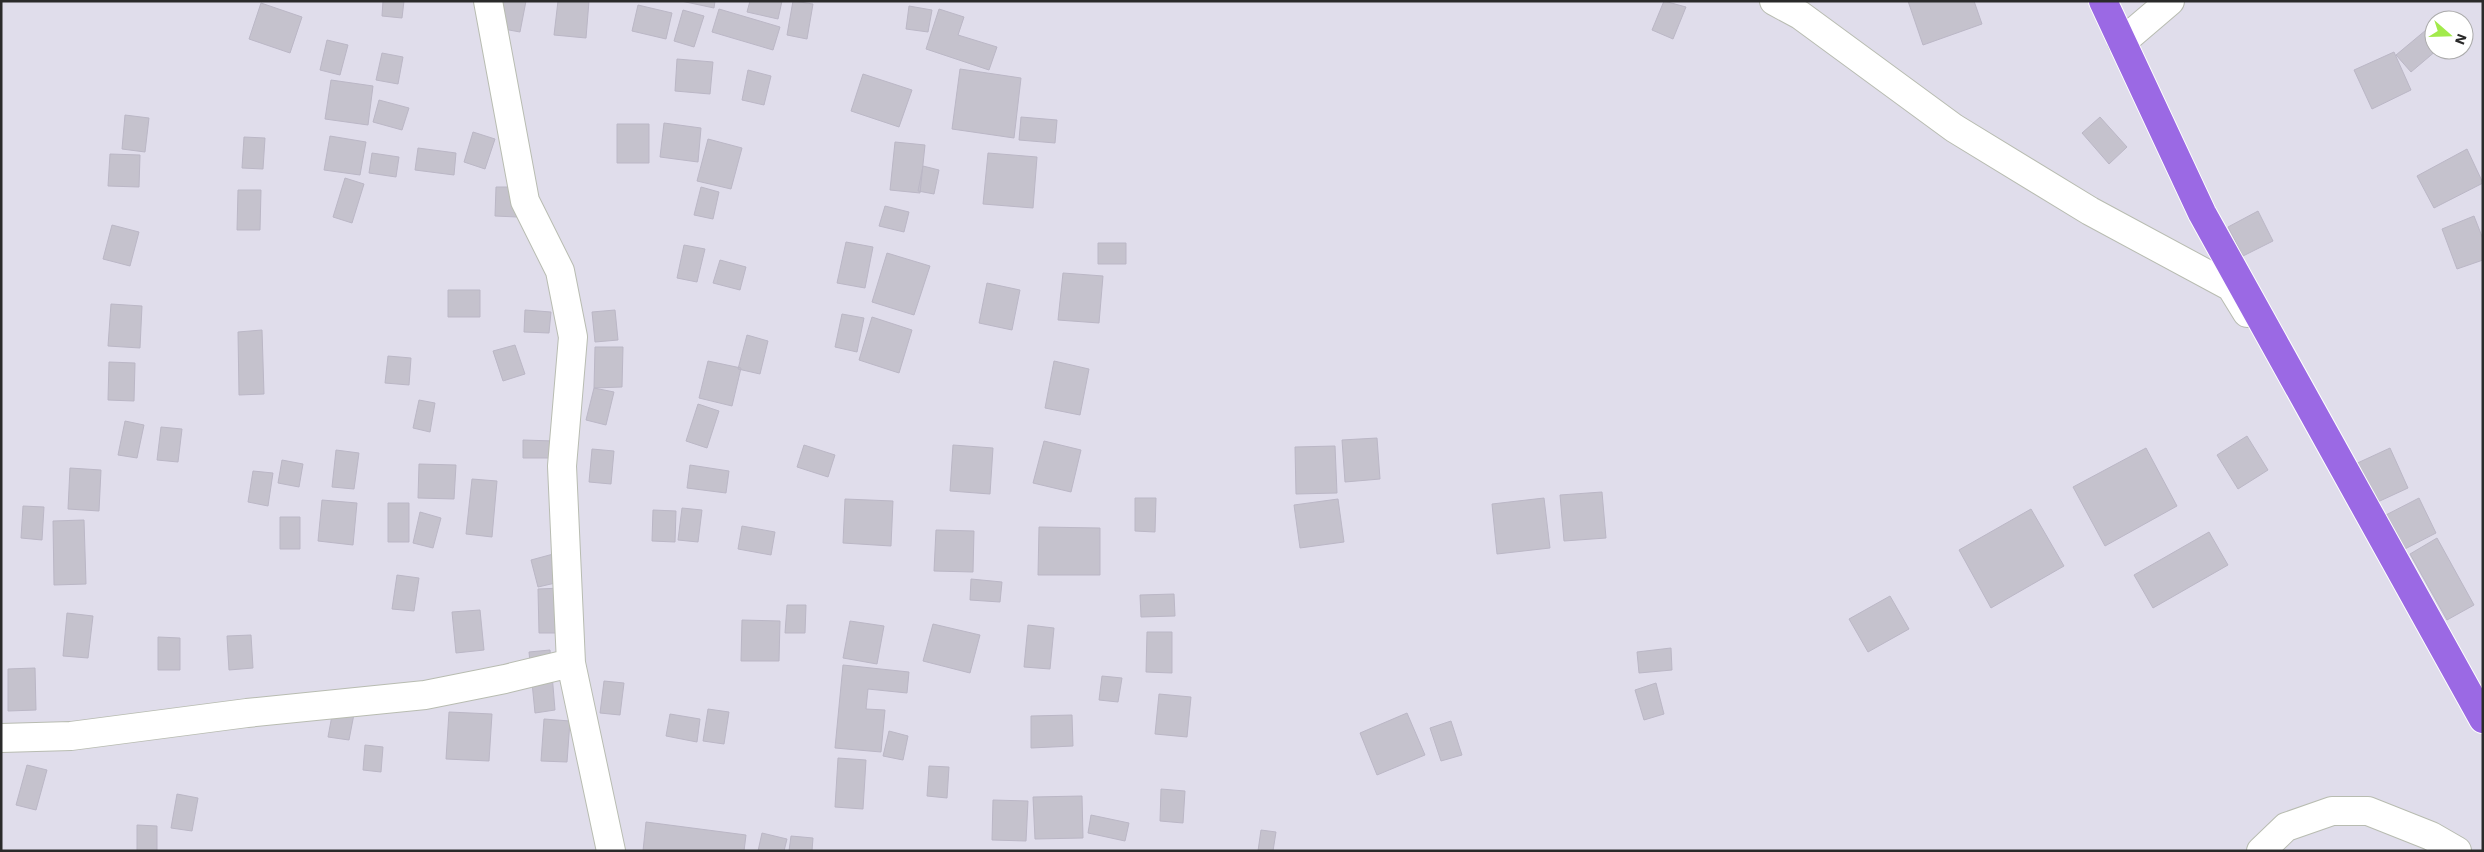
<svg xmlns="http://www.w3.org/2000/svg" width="2484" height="852" viewBox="0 0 2484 852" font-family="'Work Sans',sans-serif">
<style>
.building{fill:#c5c2cd;stroke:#bbb7c6}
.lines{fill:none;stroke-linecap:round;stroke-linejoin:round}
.minor-casing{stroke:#b8bcb1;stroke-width:30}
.major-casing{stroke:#fff;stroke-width:30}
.minor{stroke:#fff;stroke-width:28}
.major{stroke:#9b69e4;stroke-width:28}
</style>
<rect width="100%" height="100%" fill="#e0ddeb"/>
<!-- building -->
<path class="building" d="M 383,1 L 404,1 L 402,18 L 382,16 Z
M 503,1 L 526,1 L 520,32 L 498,28 Z
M 558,1 L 589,1 L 586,38 L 554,35 Z
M 681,1 L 715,1 L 714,8 Z
M 750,1 L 782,1 L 778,19 L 747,12 Z
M 793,1 L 813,4 L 807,39 L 787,35 Z
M 1664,1 L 1686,7 L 1673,39 L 1652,30 Z
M 1908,1 L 1974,1 L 1982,24 L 1923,45 Z
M 261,3 L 302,17 L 290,53 L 249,39 Z
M 638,5 L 672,13 L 666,39 L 632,31 Z
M 909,6 L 932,10 L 928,32 L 906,29 Z
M 719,9 L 780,27 L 773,50 L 712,32 Z
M 939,9 L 964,17 L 958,35 L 997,47 L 989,70 L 926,49 Z
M 683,10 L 704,16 L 694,47 L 674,41 Z
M 2426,30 L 2434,40 L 2434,50 L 2437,50 L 2411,72 L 2396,55 Z
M 327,40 L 348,45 L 340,75 L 320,70 Z
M 2394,52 L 2411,90 L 2372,109 L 2354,70 Z
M 382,53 L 403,57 L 398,84 L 376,80 Z
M 677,59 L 713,62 L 710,94 L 675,91 Z
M 960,69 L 1021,78 L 1014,138 L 952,129 Z
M 748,70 L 771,76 L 764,105 L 742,100 Z
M 863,74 L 912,90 L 899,127 L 851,111 Z
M 331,80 L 373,86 L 368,125 L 325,119 Z
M 379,100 L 409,108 L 402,130 L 373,122 Z
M 125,115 L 149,118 L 145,152 L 122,149 Z
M 1021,117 L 1057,120 L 1055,143 L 1019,140 Z
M 2100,117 L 2127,147 L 2109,164 L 2082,133 Z
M 664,123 L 701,128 L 698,162 L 660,157 Z
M 617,124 L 649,124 L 649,163 L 617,163 Z
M 473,132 L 495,139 L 485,169 L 464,162 Z
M 330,136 L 366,142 L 360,175 L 324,170 Z
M 244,137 L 265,138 L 263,169 L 242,168 Z
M 708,139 L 742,148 L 731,189 L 697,181 Z
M 895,142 L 925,145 L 920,193 L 890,190 Z
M 418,148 L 456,153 L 454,175 L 415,170 Z
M 2467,149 L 2483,183 L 2434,208 L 2417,176 Z
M 372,153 L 399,157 L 396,177 L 369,173 Z
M 988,153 L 1037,157 L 1033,208 L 983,204 Z
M 110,154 L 140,155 L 139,187 L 108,186 Z
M 923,166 L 939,170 L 934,194 L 918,191 Z
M 345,178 L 364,184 L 352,223 L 333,217 Z
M 496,187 L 517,187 L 517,217 L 495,216 Z
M 701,187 L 719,192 L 713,219 L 694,215 Z
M 238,190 L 261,190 L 260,230 L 237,230 Z
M 885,206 L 909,212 L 904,232 L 879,226 Z
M 2258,211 L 2273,241 L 2243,256 L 2228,227 Z
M 2474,216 L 2483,239 L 2483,260 L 2457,269 L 2442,229 Z
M 112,225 L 139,232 L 130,266 L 103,259 Z
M 846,242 L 873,247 L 865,288 L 837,283 Z
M 1098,243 L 1126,243 L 1126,264 L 1098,264 Z
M 684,245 L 705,249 L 697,282 L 677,278 Z
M 887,253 L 930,266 L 914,315 L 872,302 Z
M 720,260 L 746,267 L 740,290 L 713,283 Z
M 1063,273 L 1103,276 L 1099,323 L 1058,320 Z
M 987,283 L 1020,290 L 1012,330 L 979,323 Z
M 448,290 L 480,290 L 480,317 L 448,317 Z
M 111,304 L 142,306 L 140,348 L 108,346 Z
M 525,310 L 551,312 L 549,333 L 524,332 Z
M 615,310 L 618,340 L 595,342 L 592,312 Z
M 842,314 L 864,318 L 857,352 L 835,347 Z
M 872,317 L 912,330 L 899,373 L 859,360 Z
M 262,330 L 264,394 L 239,395 L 238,332 Z
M 747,335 L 768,341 L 760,374 L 738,369 Z
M 515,345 L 525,374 L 503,381 L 493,351 Z
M 595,347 L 623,347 L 622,387 L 594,388 Z
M 388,356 L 411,358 L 409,385 L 385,383 Z
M 708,361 L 741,368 L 732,406 L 699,398 Z
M 1054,361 L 1089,369 L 1080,415 L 1045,408 Z
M 109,362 L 135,363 L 134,401 L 108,400 Z
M 594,388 L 614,392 L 606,425 L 586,420 Z
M 419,400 L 435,403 L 430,432 L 413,428 Z
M 698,404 L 719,411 L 707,448 L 686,441 Z
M 125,421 L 144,425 L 137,458 L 118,455 Z
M 161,427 L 182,429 L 178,462 L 157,460 Z
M 2247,436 L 2268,470 L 2238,489 L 2217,455 Z
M 1377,438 L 1380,479 L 1345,482 L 1342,440 Z
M 523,440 L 554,441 L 554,458 L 523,458 Z
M 1044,441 L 1081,450 L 1071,492 L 1033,483 Z
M 804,445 L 835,455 L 828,477 L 797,467 Z
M 953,445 L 993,448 L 990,494 L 950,491 Z
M 1335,446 L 1337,493 L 1296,494 L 1295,447 Z
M 2146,448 L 2177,506 L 2105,546 L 2073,487 Z
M 2390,448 L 2408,488 L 2369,506 L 2351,466 Z
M 592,449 L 614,451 L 611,484 L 589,482 Z
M 336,450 L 359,453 L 354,489 L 332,487 Z
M 282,460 L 303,464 L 299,487 L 278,483 Z
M 419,464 L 456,465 L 454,499 L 418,498 Z
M 690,465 L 729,471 L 726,493 L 687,488 Z
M 70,468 L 101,470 L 99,511 L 68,509 Z
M 253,471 L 273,473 L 268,506 L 248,502 Z
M 472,479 L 497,481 L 492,537 L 466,534 Z
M 1602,492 L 1606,538 L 1564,541 L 1560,495 Z
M 1135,498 L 1156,498 L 1155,532 L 1135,531 Z
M 1544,498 L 1550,548 L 1497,554 L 1492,504 Z
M 2419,498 L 2436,533 L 2399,552 L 2382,517 Z
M 845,499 L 893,501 L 891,546 L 843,543 Z
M 1338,499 L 1344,542 L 1300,548 L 1294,505 Z
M 322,500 L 357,503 L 353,545 L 318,541 Z
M 388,503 L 409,503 L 409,542 L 388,542 Z
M 23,506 L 44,507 L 42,540 L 21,538 Z
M 682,508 L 702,510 L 698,542 L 678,540 Z
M 2031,509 L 2064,566 L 1991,608 L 1959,550 Z
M 653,510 L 676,511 L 675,542 L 652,541 Z
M 420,512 L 441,518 L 433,548 L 413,543 Z
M 280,517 L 300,517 L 300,549 L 280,549 Z
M 84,520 L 86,584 L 54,585 L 53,521 Z
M 742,526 L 775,532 L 771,555 L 738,549 Z
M 1039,527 L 1100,528 L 1100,575 L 1038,575 Z
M 936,530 L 974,531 L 973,572 L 934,571 Z
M 2209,532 L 2228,565 L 2153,608 L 2134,575 Z
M 2437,538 L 2474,605 L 2447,620 L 2410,554 Z
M 557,553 L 564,581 L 538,587 L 531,560 Z
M 397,575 L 419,578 L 414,611 L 392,609 Z
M 971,579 L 1002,582 L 1000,602 L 970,600 Z
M 562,588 L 562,633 L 539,633 L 538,589 Z
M 1174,594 L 1175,616 L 1141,617 L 1140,595 Z
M 1890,596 L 1909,629 L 1868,652 L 1849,619 Z
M 787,605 L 806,605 L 805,633 L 785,633 Z
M 480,610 L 484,650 L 456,653 L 452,612 Z
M 67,613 L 93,616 L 88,658 L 63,656 Z
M 742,620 L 780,621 L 779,661 L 741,661 Z
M 850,621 L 884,626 L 877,664 L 843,658 Z
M 933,624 L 980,635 L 970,673 L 923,661 Z
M 1028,625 L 1054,628 L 1050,669 L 1024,667 Z
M 1147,632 L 1172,632 L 1172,673 L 1146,672 Z
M 251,635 L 253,668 L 229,670 L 227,636 Z
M 158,637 L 180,638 L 180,670 L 158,670 Z
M 1671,648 L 1672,670 L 1639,673 L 1637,652 Z
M 550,650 L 555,710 L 535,713 L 529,652 Z
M 843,665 L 909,672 L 907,693 L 868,689 L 866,709 L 885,710 L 881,752 L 835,748 Z
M 35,668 L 36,710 L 8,711 L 8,669 Z
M 1102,676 L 1122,678 L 1118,702 L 1099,700 Z
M 604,681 L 624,683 L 620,715 L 600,713 Z
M 1656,683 L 1664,714 L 1644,720 L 1635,690 Z
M 1159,694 L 1191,697 L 1187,737 L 1155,734 Z
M 708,709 L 729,712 L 724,744 L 703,741 Z
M 333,710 L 354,714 L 349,740 L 328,737 Z
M 449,712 L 492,714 L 489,761 L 446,759 Z
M 1407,713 L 1425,755 L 1377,775 L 1360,733 Z
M 670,714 L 700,719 L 697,742 L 666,736 Z
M 1072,715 L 1073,746 L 1031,748 L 1031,716 Z
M 544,719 L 570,721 L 567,762 L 541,761 Z
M 1451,721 L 1462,755 L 1441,761 L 1430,728 Z
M 889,731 L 908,736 L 903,760 L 883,756 Z
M 365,745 L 383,747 L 381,772 L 363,770 Z
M 838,758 L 866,760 L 863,809 L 835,807 Z
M 27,765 L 47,770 L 36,810 L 16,805 Z
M 929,766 L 949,767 L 947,798 L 927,796 Z
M 1161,789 L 1185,791 L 1183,823 L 1160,821 Z
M 177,794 L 198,798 L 192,831 L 171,828 Z
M 1082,796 L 1083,838 L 1035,839 L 1033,797 Z
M 993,800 L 1028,801 L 1026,841 L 992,840 Z
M 1091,815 L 1129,823 L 1125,841 L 1088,833 Z
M 646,822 L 746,835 L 744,851 L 643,851 Z
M 137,825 L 157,826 L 157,851 L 137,851 Z
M 1261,830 L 1276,832 L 1273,851 L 1258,851 Z
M 762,833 L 787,839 L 784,851 L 758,851 Z
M 791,836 L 813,838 L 812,851 L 789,851 Z"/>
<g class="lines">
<!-- minor casing -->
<g class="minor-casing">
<path id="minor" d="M 488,1 L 525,201 L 560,271 L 573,337 L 562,466 L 571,663 L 611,851
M 1774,1 L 1800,15 L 1954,128 L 2090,211 L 2231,287 L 2247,313
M 2122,42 L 2170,1
M 1,738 L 71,736 L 247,713 L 425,695 L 505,679 L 571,663
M 2261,851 L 2286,827 L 2332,811 L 2368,811 L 2431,836 L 2457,851"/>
</g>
<!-- major casing -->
<g class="major-casing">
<path id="major" d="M 2103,1 L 2202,213 L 2483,719"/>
</g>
<!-- minor -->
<use href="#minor" class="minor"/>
<!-- major -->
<use href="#major" class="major"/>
</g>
<!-- border -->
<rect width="2484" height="852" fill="none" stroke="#2a2a2a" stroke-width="5"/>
<!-- north arrow -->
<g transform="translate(2449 35) rotate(110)"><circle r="24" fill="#ffffff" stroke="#aaaaaa"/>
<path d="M0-4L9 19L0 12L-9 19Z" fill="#a2ea4b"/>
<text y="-8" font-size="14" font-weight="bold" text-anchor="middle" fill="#2a2a2a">N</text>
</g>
</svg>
